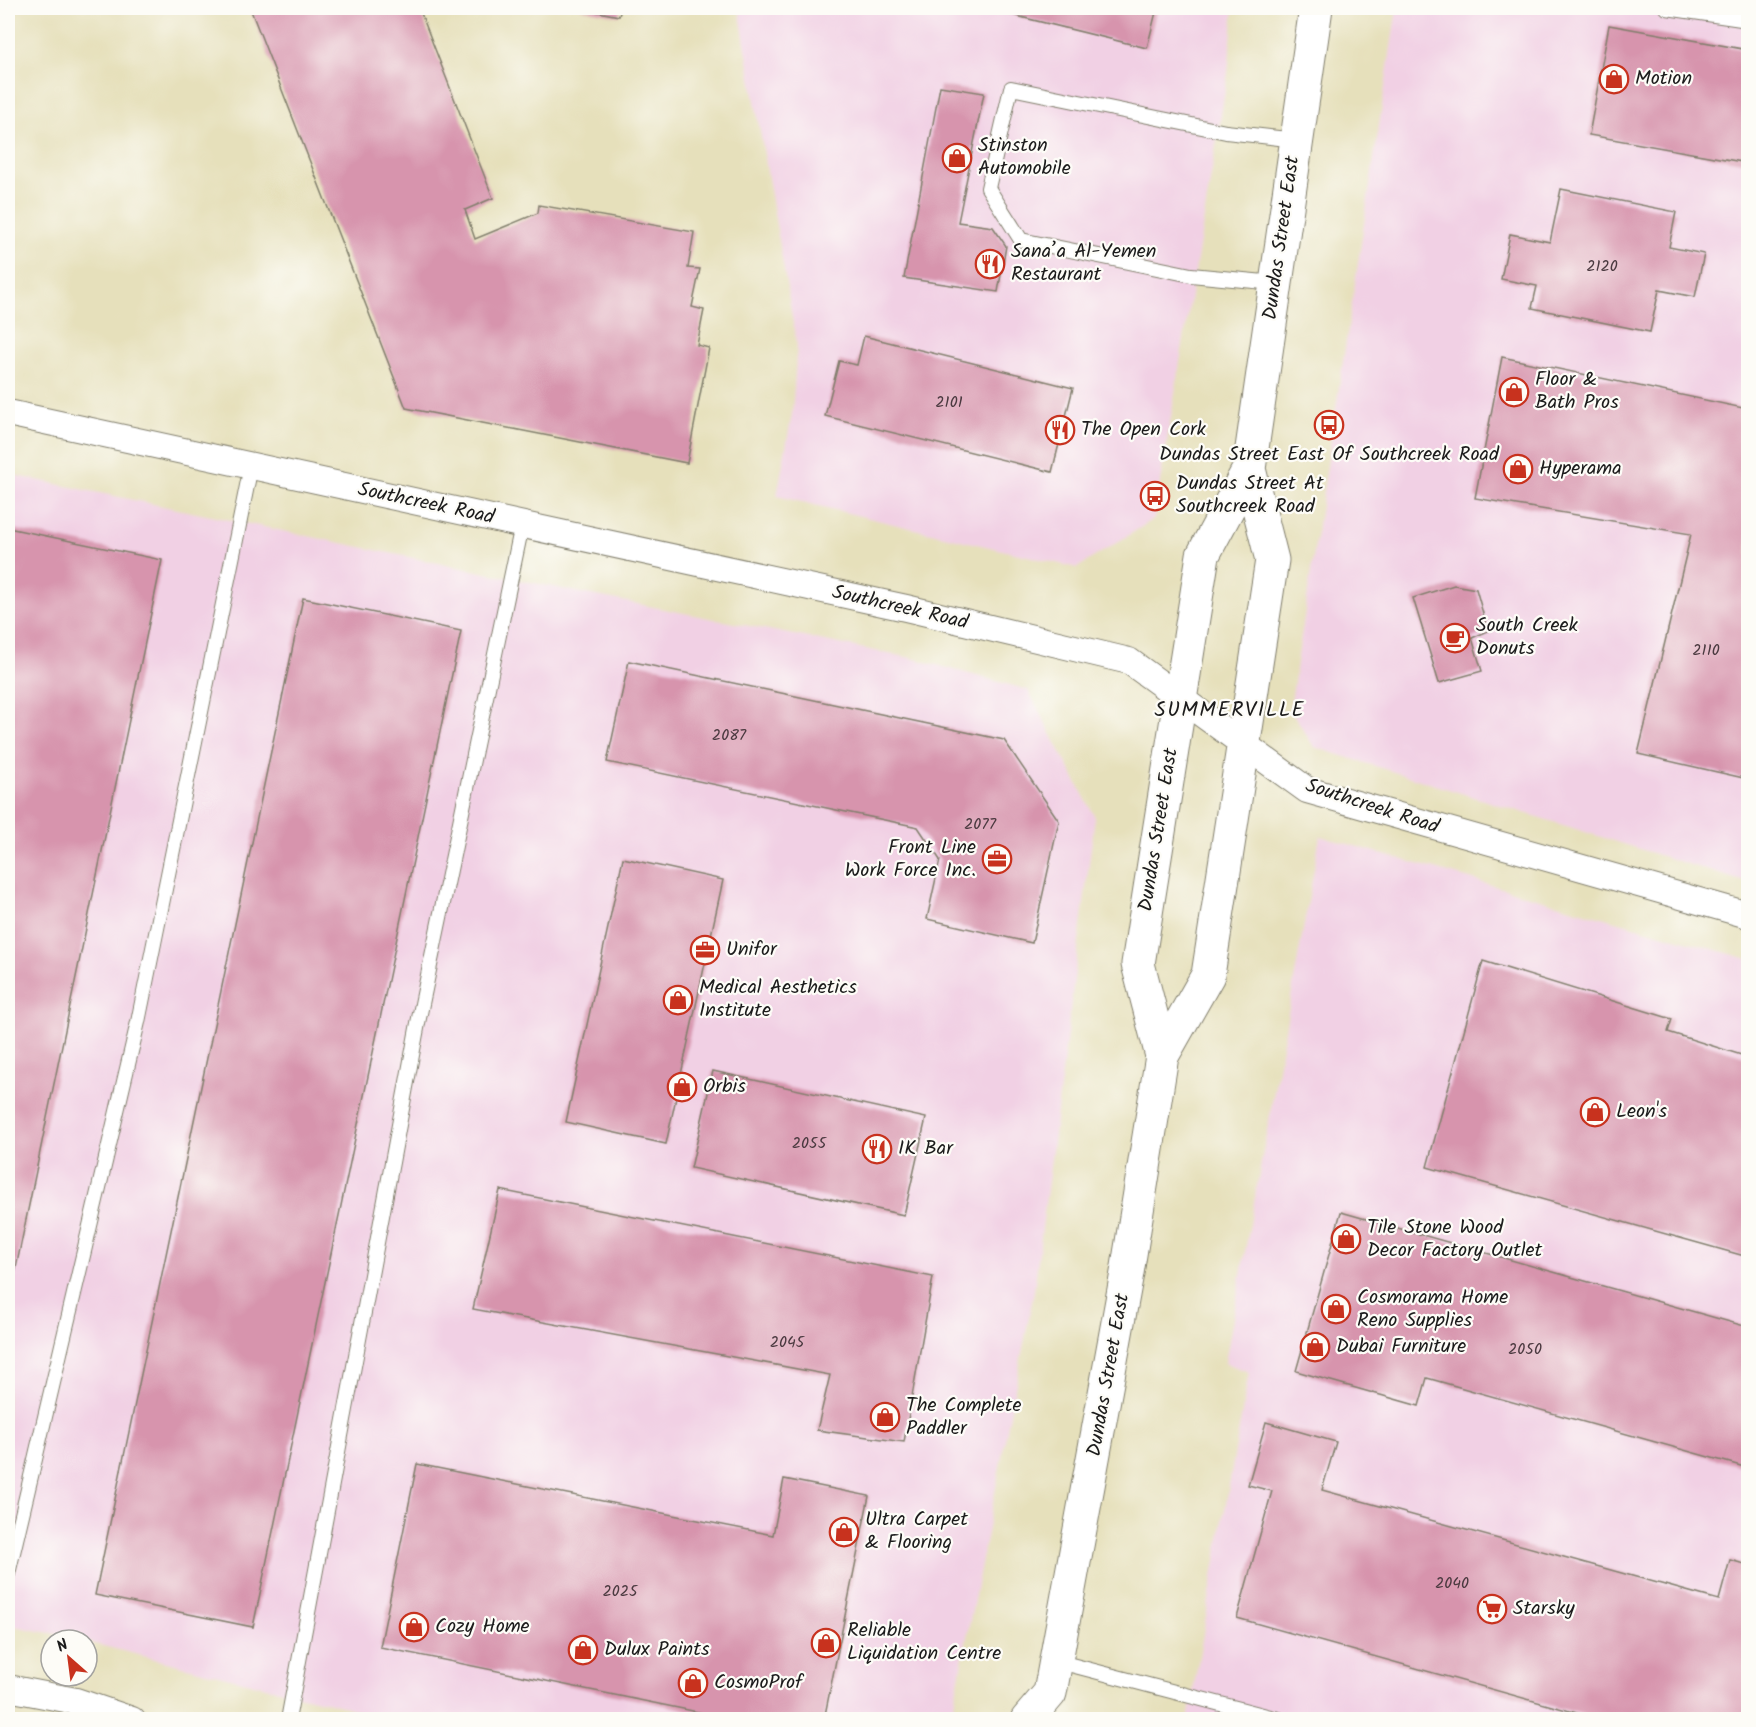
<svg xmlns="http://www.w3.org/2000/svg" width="1756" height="1727" viewBox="0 0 1756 1727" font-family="Kalam,sans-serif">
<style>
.built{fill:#f1d0e4}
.building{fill:#d794ad}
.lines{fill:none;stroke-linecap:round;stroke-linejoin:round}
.lane-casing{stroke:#817e6c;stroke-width:16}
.street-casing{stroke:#817e6c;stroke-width:28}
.primary-casing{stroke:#817e6c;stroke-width:35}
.lane{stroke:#fff;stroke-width:14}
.street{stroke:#fff;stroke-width:26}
.primary{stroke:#fff;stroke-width:33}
.labels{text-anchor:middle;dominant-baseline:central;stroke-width:4.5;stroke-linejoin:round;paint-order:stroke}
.number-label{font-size:16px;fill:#4b3a40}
.poi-label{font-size:20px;fill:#1c1c1c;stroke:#fdfcf7;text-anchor:start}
.street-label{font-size:20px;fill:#1c1c1c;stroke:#fdfcf7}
.neighbourhood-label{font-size:21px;letter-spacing:1.5px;fill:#1c1c1c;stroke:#fdfcf7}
</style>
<rect width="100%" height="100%" fill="#fdfcf7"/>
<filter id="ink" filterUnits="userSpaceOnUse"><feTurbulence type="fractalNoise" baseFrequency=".0167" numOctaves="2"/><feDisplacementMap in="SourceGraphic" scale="12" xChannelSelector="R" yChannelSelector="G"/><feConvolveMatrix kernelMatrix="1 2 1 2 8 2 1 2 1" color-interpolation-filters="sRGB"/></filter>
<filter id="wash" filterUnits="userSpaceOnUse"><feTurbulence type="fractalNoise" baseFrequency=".008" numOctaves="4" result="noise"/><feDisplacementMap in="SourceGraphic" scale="24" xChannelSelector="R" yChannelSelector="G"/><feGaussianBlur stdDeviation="1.35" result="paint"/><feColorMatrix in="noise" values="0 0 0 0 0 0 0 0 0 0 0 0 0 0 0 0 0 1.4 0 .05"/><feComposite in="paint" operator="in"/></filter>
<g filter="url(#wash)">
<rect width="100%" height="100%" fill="#e6e0bb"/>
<!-- built -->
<path class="built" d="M 739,8 L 1234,8 L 1228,73 L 1154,519 L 1077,568 L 777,496 L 792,414 L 797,346 Z
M 1397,8 L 1748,8 L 1748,883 L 1314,747 L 1290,709 Z
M 8,474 L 587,594 L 911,658 L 1028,690 L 1095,817 L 1034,1291 L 951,1719 L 380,1719 L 346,1707 L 87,1642 L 87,1640 L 8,1625 Z
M 1320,836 L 1748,959 L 1748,1719 L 1188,1720 L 1249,1372 L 1225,1363 Z"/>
<g id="blocks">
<!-- building -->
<path class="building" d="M 250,8 L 419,8 L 493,198 L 465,210 L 475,239 L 538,213 L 539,205 L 694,232 L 688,268 L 700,269 L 692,307 L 704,310 L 697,345 L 709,348 L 687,463 L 406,408 Z
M 579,8 L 621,8 L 619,16 Z
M 984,8 L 1157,8 L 1147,48 Z
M 1609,25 L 1748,50 L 1748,163 L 1589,135 Z
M 940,86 L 984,93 L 958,222 L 993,227 L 1006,246 L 998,292 L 904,278 Z
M 1561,189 L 1676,212 L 1669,247 L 1704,254 L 1695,297 L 1659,290 L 1650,332 L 1532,308 L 1537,286 L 1501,279 L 1510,234 L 1550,242 Z
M 864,336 L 1073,388 L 1052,472 L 825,416 L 839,361 L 857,365 Z
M 1502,357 L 1748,409 L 1748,779 L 1638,754 L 1691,534 L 1475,498 Z
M 8,528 L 162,560 L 9,1302 L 8,1302 Z
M 1454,585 L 1476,589 L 1488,631 L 1472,638 L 1482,671 L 1439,683 L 1413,598 Z
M 303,598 L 461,631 L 253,1627 L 95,1595 Z
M 629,661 L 1004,740 L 1059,821 L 1032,943 L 927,919 L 940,860 L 918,827 L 607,762 Z
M 623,858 L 723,880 L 666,1144 L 566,1122 Z
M 1483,961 L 1672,1019 L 1668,1032 L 1748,1057 L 1748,1257 L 1427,1167 Z
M 713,1071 L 926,1118 L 904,1215 L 691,1168 Z
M 500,1190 L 933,1277 L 904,1442 L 817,1430 L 830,1375 L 473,1309 Z
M 1341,1212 L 1748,1327 L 1748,1468 L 1427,1378 L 1419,1406 L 1296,1371 Z
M 1266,1422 L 1336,1442 L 1322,1490 L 1719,1600 L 1730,1560 L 1748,1565 L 1748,1720 L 1602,1720 L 1237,1618 L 1272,1491 L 1248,1485 Z
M 417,1464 L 773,1535 L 784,1479 L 869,1496 L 824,1720 L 737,1720 L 380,1647 Z"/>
</g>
</g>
<g filter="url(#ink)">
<use href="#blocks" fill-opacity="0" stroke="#817e6c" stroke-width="1.5"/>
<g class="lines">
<!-- lane casing -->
<g class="lane-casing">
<path id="lane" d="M 1667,8 L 1748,20
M 1275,283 L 1191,275 L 1021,240 L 988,188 L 1011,88 L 1226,132 L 1296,140
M 8,1574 L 138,1022 L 251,466
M 1056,1661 L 1282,1720
M 288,1720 L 418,1023 L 522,525"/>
</g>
<!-- street casing -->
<g class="street-casing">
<path id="street" d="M 8,413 L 906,608 L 1129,661 L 1307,790 L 1748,915
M 8,1688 L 76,1701 L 132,1720"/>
</g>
<!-- primary casing -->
<g class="primary-casing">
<path id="primary" d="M 1162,1056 L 1138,964 L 1203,555 L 1249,469 L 1316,8
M 1027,1720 L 1050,1693 L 1127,1273 L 1162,1056 L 1208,975 L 1272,560 L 1249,469"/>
</g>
<!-- lane -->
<use href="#lane" class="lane"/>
<!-- street -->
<use href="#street" class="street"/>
<!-- primary -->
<use href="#primary" class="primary"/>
</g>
</g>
<!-- icons -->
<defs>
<g id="shop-ring" transform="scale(1.5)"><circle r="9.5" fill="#fdfcf7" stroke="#c8321e" stroke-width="1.5"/><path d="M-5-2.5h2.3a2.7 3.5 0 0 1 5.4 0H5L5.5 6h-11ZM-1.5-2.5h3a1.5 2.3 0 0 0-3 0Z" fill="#c8321e"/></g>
<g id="restaurant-ring" transform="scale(1.5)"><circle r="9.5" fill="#fdfcf7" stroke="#c8321e" stroke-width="1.5"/><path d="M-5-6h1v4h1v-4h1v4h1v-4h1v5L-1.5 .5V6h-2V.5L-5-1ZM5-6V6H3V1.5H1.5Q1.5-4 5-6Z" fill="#c8321e"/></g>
<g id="bus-ring" transform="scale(1.5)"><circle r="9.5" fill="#fdfcf7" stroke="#c8321e" stroke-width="1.5"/><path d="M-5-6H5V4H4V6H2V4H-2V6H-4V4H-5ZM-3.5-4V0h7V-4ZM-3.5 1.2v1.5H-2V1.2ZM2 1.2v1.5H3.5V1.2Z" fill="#c8321e"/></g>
<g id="cafe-ring" transform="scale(1.5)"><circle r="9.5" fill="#fdfcf7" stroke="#c8321e" stroke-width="1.5"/><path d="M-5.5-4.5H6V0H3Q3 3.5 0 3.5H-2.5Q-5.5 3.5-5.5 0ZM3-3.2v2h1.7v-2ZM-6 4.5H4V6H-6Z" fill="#c8321e"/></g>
<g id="office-ring" transform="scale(1.5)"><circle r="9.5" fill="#fdfcf7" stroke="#c8321e" stroke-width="1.5"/><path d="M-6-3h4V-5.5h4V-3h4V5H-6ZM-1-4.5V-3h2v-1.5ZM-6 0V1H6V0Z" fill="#c8321e"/></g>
<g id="supermarket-ring" transform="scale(1.5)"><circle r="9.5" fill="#fdfcf7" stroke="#c8321e" stroke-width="1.5"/><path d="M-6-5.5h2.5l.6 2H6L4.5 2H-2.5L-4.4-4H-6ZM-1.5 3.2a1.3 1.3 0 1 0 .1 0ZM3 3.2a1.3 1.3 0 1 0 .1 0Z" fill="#c8321e"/></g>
</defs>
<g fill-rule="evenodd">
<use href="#shop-ring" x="1614" y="79"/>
<use href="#shop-ring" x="957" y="158"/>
<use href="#restaurant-ring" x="990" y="264"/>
<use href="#shop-ring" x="1514" y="392"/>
<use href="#bus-ring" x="1329" y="425"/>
<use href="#restaurant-ring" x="1060" y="430"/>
<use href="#shop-ring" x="1518" y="469"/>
<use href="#bus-ring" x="1155" y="496"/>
<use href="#cafe-ring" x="1455" y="638"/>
<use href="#office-ring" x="997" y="859"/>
<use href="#office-ring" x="705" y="950"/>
<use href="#shop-ring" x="678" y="1000"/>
<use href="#shop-ring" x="682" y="1087"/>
<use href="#shop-ring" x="1595" y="1112"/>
<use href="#restaurant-ring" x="877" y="1149"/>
<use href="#shop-ring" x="1346" y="1239"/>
<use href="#shop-ring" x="1336" y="1309"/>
<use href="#shop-ring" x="1315" y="1347"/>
<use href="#shop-ring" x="885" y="1417"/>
<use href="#shop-ring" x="844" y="1532"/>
<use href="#supermarket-ring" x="1492" y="1609"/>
<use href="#shop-ring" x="414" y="1627"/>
<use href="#shop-ring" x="826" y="1643"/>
<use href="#shop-ring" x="583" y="1650"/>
<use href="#shop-ring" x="693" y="1683"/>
</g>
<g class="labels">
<!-- number labels -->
<g class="number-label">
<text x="1602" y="266">2120</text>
<text x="949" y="402">2101</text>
<text x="1706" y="650">2110</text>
<text x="729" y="735">2087</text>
<text x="980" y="824">2077</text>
<text x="809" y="1143">2055</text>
<text x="787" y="1342">2045</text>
<text x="1525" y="1349">2050</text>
<text x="1452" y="1583">2040</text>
<text x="620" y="1591">2025</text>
</g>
<!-- poi labels -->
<g class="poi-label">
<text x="1635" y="79">Motion</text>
<text x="978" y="146">Stinston<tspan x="978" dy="23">Automobile</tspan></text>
<text x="1011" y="252">Sana’a Al-Yemen<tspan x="1011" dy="23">Restaurant</tspan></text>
<text x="1535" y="380">Floor &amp;<tspan x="1535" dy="23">Bath Pros</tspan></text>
<text x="1081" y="430">The Open Cork</text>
<text x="1329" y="455" text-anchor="middle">Dundas Street East Of Southcreek Road</text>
<text x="1539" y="469">Hyperama</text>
<text x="1176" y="484">Dundas Street At<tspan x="1176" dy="23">Southcreek Road</tspan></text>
<text x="1476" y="626">South Creek<tspan x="1476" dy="23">Donuts</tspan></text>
<text x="976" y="848" text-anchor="end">Front Line<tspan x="976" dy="23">Work Force Inc.</tspan></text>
<text x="726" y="950">Unifor</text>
<text x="699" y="988">Medical Aesthetics<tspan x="699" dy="23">Institute</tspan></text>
<text x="703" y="1087">Orbis</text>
<text x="1616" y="1112">Leon's</text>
<text x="898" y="1149">IK Bar</text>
<text x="1367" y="1228">Tile Stone Wood<tspan x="1367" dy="23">Decor Factory Outlet</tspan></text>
<text x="1357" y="1298">Cosmorama Home<tspan x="1357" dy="23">Reno Supplies</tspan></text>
<text x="1336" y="1347">Dubai Furniture</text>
<text x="906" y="1406">The Complete<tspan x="906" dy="23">Paddler</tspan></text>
<text x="865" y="1520">Ultra Carpet<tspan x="865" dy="23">&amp; Flooring</tspan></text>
<text x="1513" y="1609">Starsky</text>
<text x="435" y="1627">Cozy Home</text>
<text x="847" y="1631">Reliable<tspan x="847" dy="23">Liquidation Centre</tspan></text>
<text x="604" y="1650">Dulux Paints</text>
<text x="714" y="1683">CosmoProf</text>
</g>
<!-- street labels -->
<g class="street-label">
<text transform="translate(1282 238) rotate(-82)">Dundas Street East</text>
<text transform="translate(426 504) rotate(12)">Southcreek Road</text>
<text transform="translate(900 608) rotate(13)">Southcreek Road</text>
<text transform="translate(1372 807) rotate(18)">Southcreek Road</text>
<text transform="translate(1159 830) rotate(-81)">Dundas Street East</text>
<text transform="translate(1109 1375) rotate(-80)">Dundas Street East</text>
</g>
<!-- neighbourhood labels -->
<g class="neighbourhood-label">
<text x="1230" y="710">SUMMERVILLE</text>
</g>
</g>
<!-- margin -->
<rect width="1756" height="1727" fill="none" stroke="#fdfcf7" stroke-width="30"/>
<!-- north arrow -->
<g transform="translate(69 1658) rotate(332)"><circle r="28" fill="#fdfcf7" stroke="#a3a29f" stroke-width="1.5"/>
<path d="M0-4.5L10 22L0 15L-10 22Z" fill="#c8321e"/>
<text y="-9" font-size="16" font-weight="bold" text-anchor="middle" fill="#1c1c1c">N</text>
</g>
</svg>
